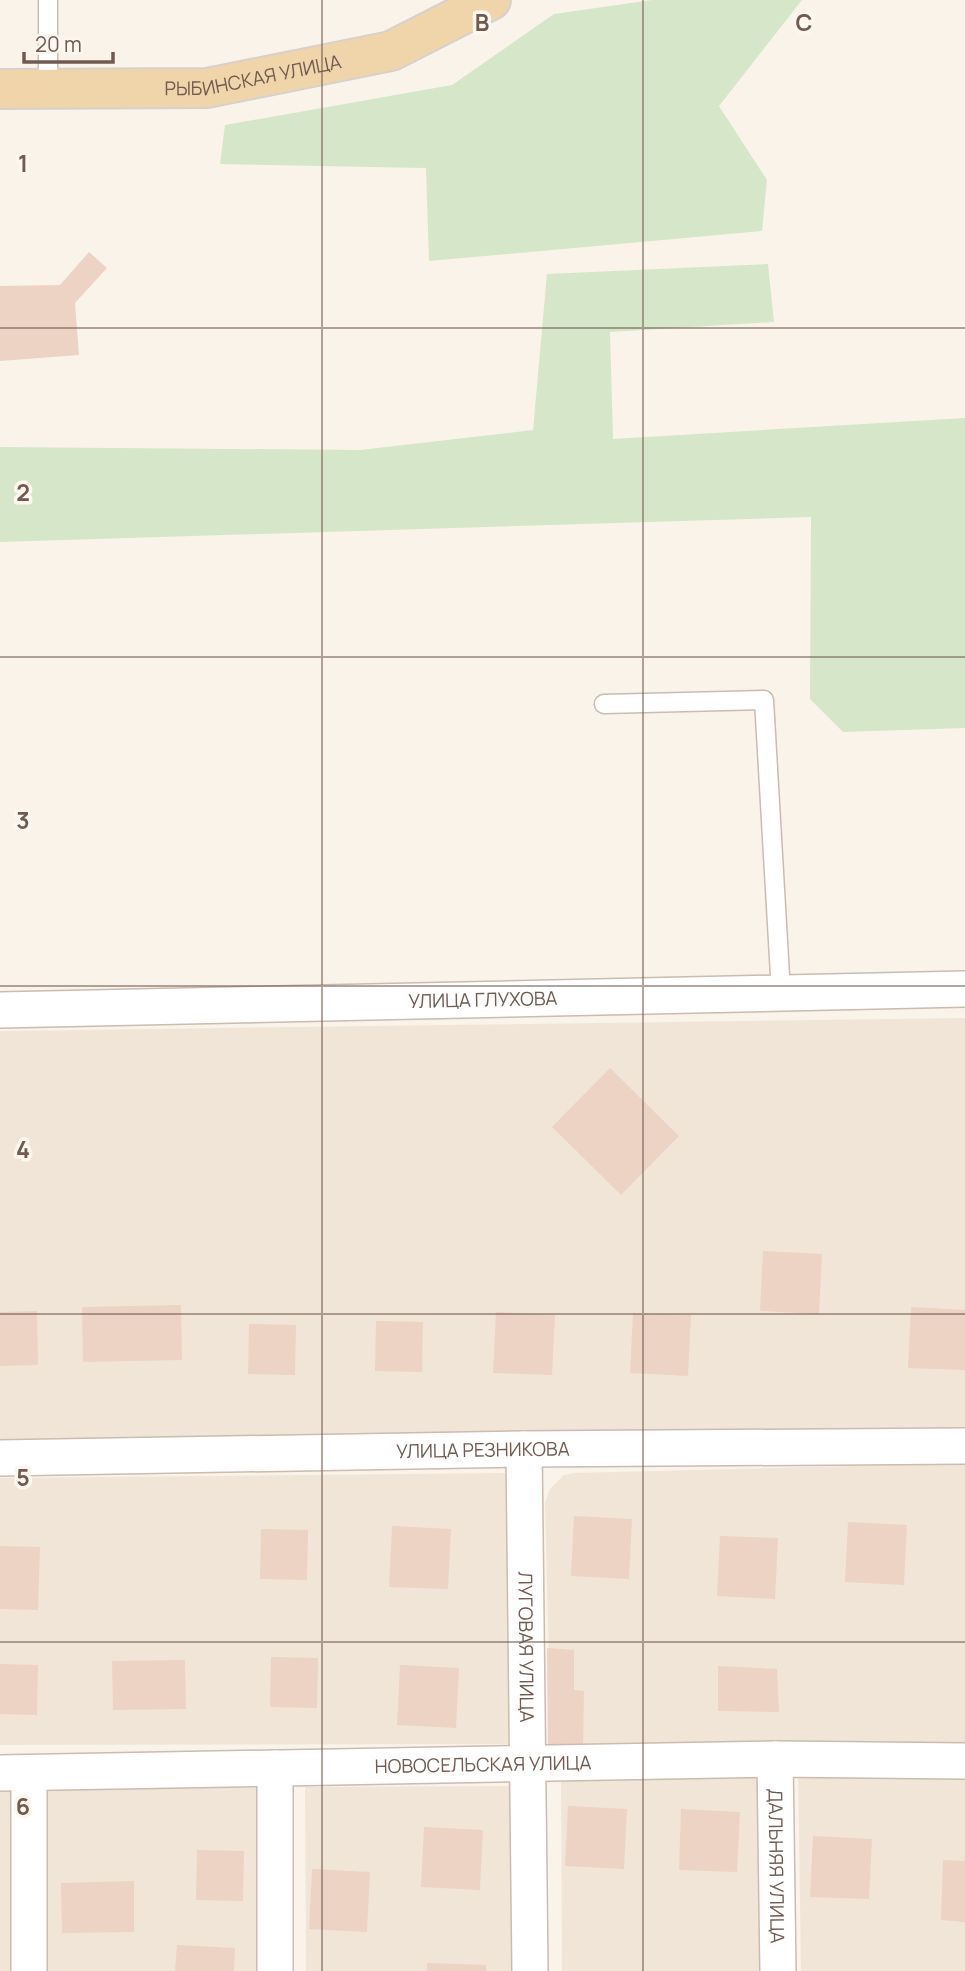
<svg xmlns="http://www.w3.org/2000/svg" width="965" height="1971" viewBox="0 0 965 1971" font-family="Manrope,sans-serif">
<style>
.residential{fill:#f1e5d8}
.green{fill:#d5e6c9}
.building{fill:#ecd3c4}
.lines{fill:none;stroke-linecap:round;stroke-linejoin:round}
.lane-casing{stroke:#cbbbb0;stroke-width:21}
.street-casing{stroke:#cbbbb0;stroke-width:38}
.primary-casing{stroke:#d7d1ce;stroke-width:42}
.lane{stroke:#fff;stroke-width:18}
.street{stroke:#fff;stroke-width:35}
.primary{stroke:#f0d4aa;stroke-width:38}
.grid{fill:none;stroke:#715b50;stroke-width:2;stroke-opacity:0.55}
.labels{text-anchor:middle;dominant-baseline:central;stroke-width:7;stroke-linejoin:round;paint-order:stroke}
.street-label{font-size:19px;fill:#715b50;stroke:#fdf7ef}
.grid-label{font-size:23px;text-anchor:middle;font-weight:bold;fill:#715b50;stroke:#fdf7ef;stroke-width:7;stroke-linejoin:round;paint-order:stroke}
</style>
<rect width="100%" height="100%" fill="#faf3e9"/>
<!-- residential -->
<path class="residential" d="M 965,1018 L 965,1443 L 0,1458 L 0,1031 Z
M 965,1463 L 965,1742 L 551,1745 L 545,1503 L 550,1489 L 564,1475 L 574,1473 Z
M 515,1473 L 515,1744 L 0,1745 L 0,1478 Z
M 798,1769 L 965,1769 L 965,1971 L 801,1971 Z
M 561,1776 L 765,1777 L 765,1971 L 562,1971 Z
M 13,1782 L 12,1971 L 0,1971 L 0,1783 Z
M 44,1785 L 261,1788 L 262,1971 L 44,1971 Z
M 518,1786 L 525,1971 L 306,1971 L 305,1787 Z"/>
<!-- green -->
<path class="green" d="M 652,0 L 802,0 L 719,106 L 767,180 L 762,231 L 429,261 L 426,168 L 220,164 L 225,125 L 452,85 L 554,14 Z
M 768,264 L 774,322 L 610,332 L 613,439 L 965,418 L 965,728 L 843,732 L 810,699 L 811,517 L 0,542 L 0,447 L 360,450 L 533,430 L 547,274 Z"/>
<!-- building -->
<path class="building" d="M 89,252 L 107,268 L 75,303 L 79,355 L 0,361 L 0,286 L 60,285 Z
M 610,1068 L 679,1136 L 621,1195 L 552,1127 Z
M 763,1251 L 822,1254 L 819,1314 L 760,1311 Z
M 181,1305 L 182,1360 L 83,1362 L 82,1307 Z
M 911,1307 L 965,1310 L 965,1370 L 908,1368 Z
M 37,1311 L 38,1365 L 0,1366 L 0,1312 Z
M 496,1312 L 555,1315 L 552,1375 L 493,1373 Z
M 633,1313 L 691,1315 L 688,1376 L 630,1373 Z
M 376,1321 L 423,1322 L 422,1372 L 375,1371 Z
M 249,1324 L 296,1325 L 295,1375 L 248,1374 Z
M 574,1516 L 632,1519 L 629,1579 L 571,1576 Z
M 848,1522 L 907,1525 L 904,1585 L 845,1582 Z
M 392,1526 L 451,1529 L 448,1589 L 389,1587 Z
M 261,1529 L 308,1530 L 307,1580 L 260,1579 Z
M 720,1536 L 778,1538 L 775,1599 L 717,1596 Z
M 0,1546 L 40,1547 L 38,1610 L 0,1609 Z
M 547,1648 L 574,1650 L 574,1690 L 584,1691 L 583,1750 L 548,1750 Z
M 271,1657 L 318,1658 L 317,1708 L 270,1707 Z
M 185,1660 L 186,1709 L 113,1710 L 112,1661 Z
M 0,1664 L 38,1665 L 37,1715 L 0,1714 Z
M 400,1665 L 459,1668 L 456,1728 L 397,1725 Z
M 718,1666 L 777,1669 L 779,1712 L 718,1711 Z
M 568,1806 L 627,1809 L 624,1869 L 565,1866 Z
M 681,1809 L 740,1812 L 737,1872 L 679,1870 Z
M 424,1827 L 483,1830 L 480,1890 L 421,1887 Z
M 813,1836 L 872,1839 L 869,1899 L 810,1897 Z
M 197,1850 L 244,1851 L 243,1901 L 196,1900 Z
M 943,1860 L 965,1861 L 965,1922 L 941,1920 Z
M 312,1869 L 370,1872 L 367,1932 L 309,1929 Z
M 134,1881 L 134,1932 L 62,1933 L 61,1883 Z
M 177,1945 L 235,1948 L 234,1971 L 175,1971 Z
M 427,1963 L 486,1965 L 486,1971 L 427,1971 Z"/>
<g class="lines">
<!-- lane casing -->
<g class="lane-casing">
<path id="lane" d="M 48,89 L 48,0
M 604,704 L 764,700 L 781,993"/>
</g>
<!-- street casing -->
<g class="street-casing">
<g id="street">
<path id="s1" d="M 0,1010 L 965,989"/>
<path id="s2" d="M 524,1449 L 530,1971"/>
<path id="s3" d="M 0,1458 L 524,1449 L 965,1446"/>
<path id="s4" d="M 775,1759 L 778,1971"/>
<path id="s5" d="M 0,1773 L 775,1759 L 965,1761"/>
<path d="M 29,1773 L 29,1971"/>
<path d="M 275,1971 L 275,1768"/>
</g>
</g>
<!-- primary casing -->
<g class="primary-casing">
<g id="primary">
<path id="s6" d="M 0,89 L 207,88 L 391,51 L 491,0"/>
</g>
</g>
<!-- lane -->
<use href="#lane" class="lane"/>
<!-- street -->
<use href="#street" class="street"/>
<!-- primary -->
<use href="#primary" class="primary"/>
</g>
<!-- grid -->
<path class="grid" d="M 322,0 L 322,1971M 643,0 L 643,1971M 0,328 L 965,328M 0,657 L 965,657M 0,986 L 965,986M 0,1314 L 965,1314M 0,1642 L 965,1642"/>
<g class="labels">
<!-- street labels -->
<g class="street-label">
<text stroke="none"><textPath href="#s6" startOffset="254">РЫБИНСКАЯ УЛИЦА</textPath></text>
<text stroke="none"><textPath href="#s1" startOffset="483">УЛИЦА ГЛУХОВА</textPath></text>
<text stroke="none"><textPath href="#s3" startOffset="483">УЛИЦА РЕЗНИКОВА</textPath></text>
<text stroke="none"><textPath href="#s2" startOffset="198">ЛУГОВАЯ УЛИЦА</textPath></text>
<text stroke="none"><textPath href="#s5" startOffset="483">НОВОСЕЛЬСКАЯ УЛИЦА</textPath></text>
<text stroke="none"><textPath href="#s4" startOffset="107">ДАЛЬНЯЯ УЛИЦА</textPath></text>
</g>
</g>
<g class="grid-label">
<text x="482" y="31">B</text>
<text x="804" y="31">C</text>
<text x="23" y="172">1</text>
<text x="23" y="501">2</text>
<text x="23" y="829">3</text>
<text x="23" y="1158">4</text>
<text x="23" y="1486">5</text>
<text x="23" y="1815">6</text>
</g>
<!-- scale -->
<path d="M24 52v10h89v-10" fill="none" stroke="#715b50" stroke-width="3.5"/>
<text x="35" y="52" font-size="21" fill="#715b50" stroke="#fdf7ef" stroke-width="5" paint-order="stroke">20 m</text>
</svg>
